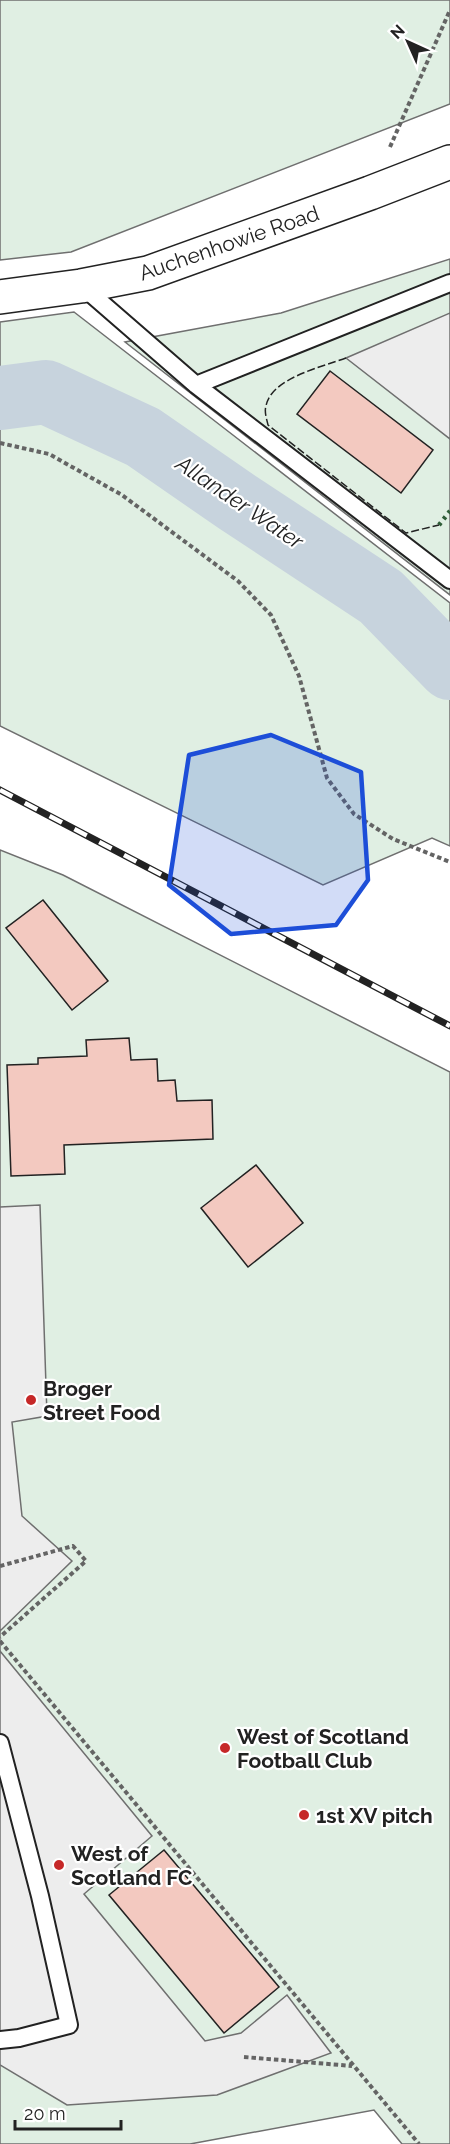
<svg xmlns="http://www.w3.org/2000/svg" width="450" height="2144" viewBox="0 0 450 2144" font-family="Raleway,sans-serif">
<style>
.green{fill:#e0efe3;stroke:#6f6f6f;stroke-width:1.5}
.parking{fill:#ededed;stroke:#6f6f6f;stroke-width:1.5}
.lines{fill:none;stroke-linecap:round;stroke-linejoin:round}
.river{stroke:#c7d3dd;stroke-width:64}
.building{fill:#f3c9c0;stroke:#222;stroke-width:1.5}
.lane-casing{stroke:#222;stroke-width:20}
.primary-casing{stroke:#222;stroke-width:36}
.path{stroke:#646464;stroke-width:4;stroke-dasharray:4.5 3;stroke-linecap:butt}
.lane{stroke:#fff;stroke-width:16}
.primary{stroke:#fff;stroke-width:33}
.rail-casing{stroke:#222;stroke-width:7}
.rail{stroke:#fff;stroke-width:4.5;stroke-dasharray:14;stroke-linecap:butt}
.hedge{stroke:#2f5e38;stroke-width:4.5;stroke-dasharray:3 4.5;stroke-linecap:butt}
.fence{stroke:#222;stroke-width:1.5;stroke-dasharray:8 3;stroke-linecap:butt}
.marked{fill:#1d4ed8;fill-opacity:0.2;stroke:#1d4ed8;stroke-width:4.5;stroke-linejoin:round}
.poi-dot{fill:#c62828;stroke:#fff;stroke-width:2}
.labels{text-anchor:middle;dominant-baseline:central;stroke-width:4.5;stroke-linejoin:round;paint-order:stroke}
.street-label{font-size:21px;fill:#222;stroke:#fff}
.poi-label{font-size:21px;font-weight:bold;fill:#222;stroke:#fff;text-anchor:start}
.water-label{font-size:22px;font-style:italic;fill:#222;stroke:#fff}
</style>
<rect width="100%" height="100%" fill="#fff"/>
<!-- green -->
<path class="green" d="M 0,0 L 450,0 L 450,104 L 71,252 L 0,260 Z
M 450,259 L 450,595 L 125,342 L 281,313 Z
M 74,312 L 450,603 L 450,846 L 432,838 L 323,885 L 0,726 L 0,322 Z
M 0,850 L 63,875 L 450,1072 L 450,2144 L 402,2144 L 374,2110 L 190,2144 L 0,2144 Z"/>
<!-- parking -->
<path class="parking" d="M 450,313 L 450,439 L 346,358 Z
M 40,1205 L 47,1416 L 12,1422 L 22,1516 L 72,1561 L 0,1631 L 0,1207 Z
M 0,1651 L 152,1836 L 84,1894 L 205,2041 L 241,2033 L 287,1995 L 331,2053 L 217,2095 L 67,2105 L 0,2065 Z"/>
<g class="lines">
<!-- river -->
<path class="river" d="M 0,398 L 46,392 L 143,437 L 237,502 L 381,597 L 450,668"/>
</g>
<!-- building -->
<path class="building" d="M 330,371 L 433,450 L 401,493 L 297,414 Z
M 43,900 L 108,981 L 72,1010 L 6,928 Z
M 129,1038 L 131,1060 L 157,1059 L 158,1081 L 175,1080 L 177,1101 L 212,1100 L 213,1139 L 64,1145 L 65,1174 L 11,1176 L 7,1065 L 38,1064 L 38,1058 L 87,1056 L 86,1040 Z
M 256,1165 L 303,1223 L 248,1267 L 201,1208 Z
M 164,1850 L 279,1987 L 224,2033 L 109,1895 Z"/>
<g class="lines">
<!-- lane casing -->
<g class="lane-casing">
<path id="lane" d="M 82,286 L 196,385 L 450,580
M 196,385 L 450,283
M 0,1743 L 40,1896 L 69,2025 L 19,2038 L 0,2040"/>
</g>
<!-- primary casing -->
<g class="primary-casing">
<path id="primary" d="M 0,297 L 81,286 L 148,273 L 370,193 L 450,162"/>
</g>
<!-- path -->
<path class="path" d="M 390,147 L 450,10
M 0,443 L 49,454 L 122,495 L 238,581 L 271,615 L 299,676 L 327,778 L 354,814 L 393,839 L 450,862
M 0,1566 L 73,1546 L 86,1561 L 0,1637
M 0,1641 L 419,2144
M 244,2057 L 352,2066"/>
<!-- lane -->
<use href="#lane" class="lane"/>
<!-- primary -->
<use href="#primary" class="primary"/>
<!-- rail casing -->
<g class="rail-casing">
<path id="rail" d="M 0,790 L 450,1026"/>
</g>
<!-- rail -->
<use href="#rail" class="rail"/>
<!-- hedge -->
<path class="hedge" d="M 439,525 L 450,511"/>
<!-- fence -->
<path class="fence" d="M 346,358 C 322,367 271,378 266,406 C 264,412 267,420 268,425 L 406,533 L 439,525"/>
</g>
<!-- marked area -->
<path class="marked" d="M 271,735 L 361,772 L 368,880 L 336,925 L 231,934 L 169,885 L 189,755 Z"/>
<!-- markers -->
<g class="poi-dot">
<circle cx="31" cy="1400" r="6"/>
<circle cx="225" cy="1748" r="6"/>
<circle cx="304" cy="1815" r="6"/>
<circle cx="59" cy="1865" r="6"/>
</g>
<g class="labels">
<!-- street labels -->
<g class="street-label">
<text transform="translate(229 243) rotate(-19)">Auchenhowie Road</text>
</g>
<!-- poi labels -->
<g class="poi-label">
<text x="43" y="1388">Broger<tspan x="43" dy="24">Street Food</tspan></text>
<text x="237" y="1736">West of Scotland<tspan x="237" dy="24">Football Club</tspan></text>
<text x="316" y="1815">1st XV pitch</text>
<text x="71" y="1853">West of<tspan x="71" dy="24">Scotland FC</tspan></text>
</g>
<!-- water labels -->
<g class="water-label">
<text transform="translate(240 502) rotate(34)">Allander Water</text>
</g>
</g>
<!-- north arrow -->
<g transform="translate(408 42) rotate(315)" stroke="#ffffff" stroke-width="4.5" paint-order="stroke">
<path d="M0-4.5L10 22L0 15L-10 22Z" fill="#222222"/>
<text y="-9" font-size="16" font-weight="bold" text-anchor="middle" fill="#222222">N</text>
</g>
<!-- scale -->
<path d="M15 2120v9h106v-9" fill="none" stroke="#222222" stroke-width="3"/>
<text x="24" y="2120" font-size="18" fill="#222222" stroke="#ffffff" stroke-width="4.5" paint-order="stroke">20 m</text>
</svg>
